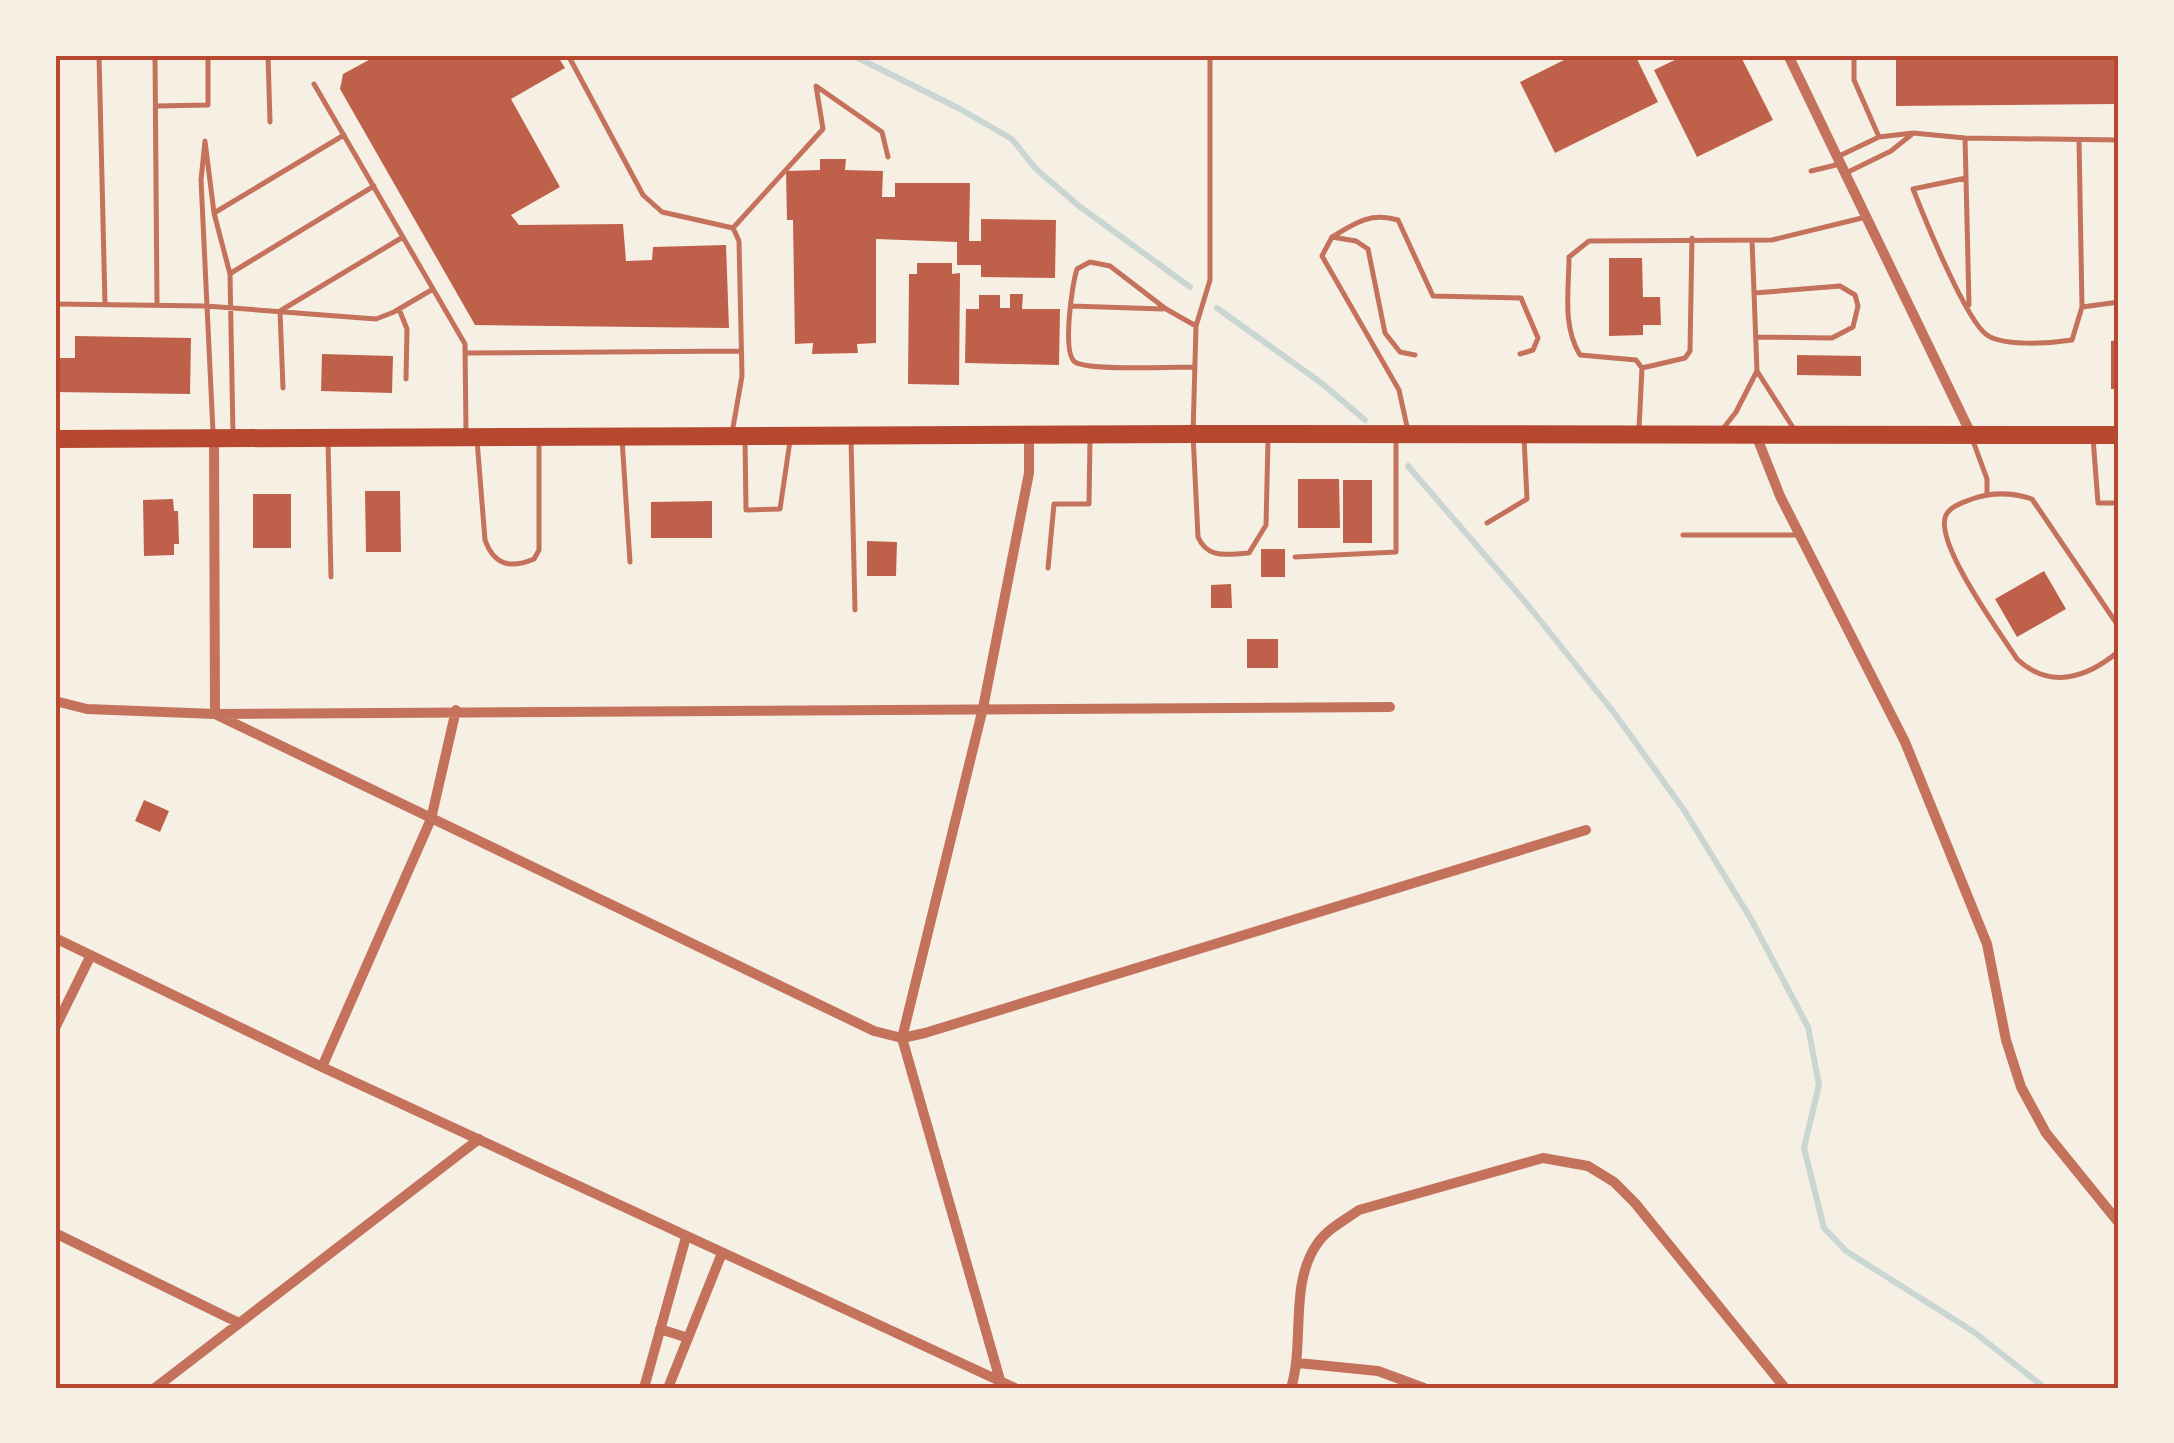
<svg xmlns="http://www.w3.org/2000/svg" width="2174" height="1443" viewBox="0 0 2174 1443" font-family="Raleway,sans-serif">
<style>
.lines{fill:none;stroke-linecap:round;stroke-linejoin:round}
.stream{stroke:#c9d6d2;stroke-width:6}
.building{fill:#bf614a}
.service{stroke:#c5725c;stroke-width:5}
.minor{stroke:#c5725c;stroke-width:10}
.trunk{stroke:#b5482f;stroke-width:18}
.neatline{fill:none;stroke:#b5482f;stroke-width:4}
</style>
<rect width="100%" height="100%" fill="#f6efe4"/>
<g class="lines">
<!-- stream -->
<path class="stream" d="M 852,55 L 960,109 L 1012,139 L 1035,168 L 1079,206 L 1190,287
M 1217,308 L 1320,382 L 1365,420
M 1408,466 L 1527,604 L 1615,714 L 1684,810 L 1751,919 L 1808,1027 L 1819,1085 L 1804,1148 L 1824,1228 L 1846,1251 L 1974,1332 L 2045,1388"/>
</g>
<!-- building -->
<path class="building" d="M 378,55 L 557,55 L 565,68 L 511,99 L 560,187 L 511,215 L 519,225 L 623,224 L 626,261 L 652,260 L 653,247 L 726,245 L 729,328 L 475,325 L 340,89 L 343,74 Z
M 1574,55 L 1635,55 L 1658,102 L 1555,153 L 1520,82 Z
M 1685,55 L 1740,55 L 1773,120 L 1697,157 L 1654,70 Z
M 1896,55 L 2115,55 L 2116,104 L 1896,106 Z
M 820,159 L 846,159 L 845,170 L 883,171 L 882,197 L 895,197 L 895,183 L 970,183 L 969,241 L 981,241 L 981,219 L 1056,220 L 1055,278 L 981,277 L 981,265 L 957,265 L 957,242 L 876,239 L 876,343 L 857,344 L 858,353 L 812,354 L 813,343 L 795,344 L 793,220 L 787,220 L 786,171 L 820,170 Z
M 1609,258 L 1642,258 L 1643,297 L 1660,297 L 1661,325 L 1643,325 L 1643,335 L 1609,336 Z
M 917,263 L 952,263 L 952,274 L 960,273 L 959,385 L 908,384 L 909,274 L 917,274 Z
M 1010,294 L 1023,294 L 1022,309 L 1060,309 L 1059,365 L 965,363 L 966,309 L 979,309 L 979,295 L 1000,295 L 1000,308 L 1010,308 Z
M 75,336 L 191,338 L 190,394 L 55,392 L 55,358 L 75,358 Z
M 2119,340 L 2119,389 L 2111,389 L 2111,341 Z
M 322,354 L 393,356 L 392,393 L 321,391 Z
M 1797,355 L 1861,356 L 1861,376 L 1797,375 Z
M 1298,479 L 1339,479 L 1340,528 L 1298,528 Z
M 1343,480 L 1372,480 L 1372,543 L 1343,543 Z
M 365,491 L 400,491 L 401,552 L 366,552 Z
M 253,494 L 291,494 L 291,548 L 253,548 Z
M 173,499 L 174,511 L 178,511 L 179,544 L 174,544 L 174,555 L 144,556 L 143,500 Z
M 712,501 L 712,538 L 651,538 L 651,502 Z
M 867,541 L 897,542 L 896,576 L 867,576 Z
M 1261,549 L 1285,549 L 1285,577 L 1261,577 Z
M 2044,571 L 2066,609 L 2017,637 L 1995,599 Z
M 1231,584 L 1232,608 L 1211,608 L 1211,585 Z
M 1247,639 L 1278,639 L 1278,668 L 1247,668 Z
M 144,800 L 169,811 L 160,832 L 135,821 Z"/>
<g class="lines">
<!-- service -->
<path class="service" d="M 99,55 L 105,304
M 155,55 L 157,305
M 268,55 L 270,122
M 568,55 L 643,195 L 662,212 L 733,228 L 739,241 L 742,376 L 732,433
M 1210,55 L 1210,280 L 1196,326 L 1193,434 L 1198,537 C 1208,560 1228,554 1249,553 L 1266,525 L 1268,440
M 1854,55 L 1854,80 L 1879,137
M 314,84 L 465,344 L 466,434
M 156,106 L 208,105 L 208,55
M 1965,138 L 1966,178 L 1913,189 C 1924,217 1966,321 1987,335 C 2004,347 2053,343 2072,340 L 2082,307 L 2119,302
M 2079,140 L 2082,307
M 1837,157 L 1879,137 L 1913,133 L 1965,138 L 2119,140
M 1811,171 L 1840,164
M 1848,172 L 1891,151 L 1911,135
M 1966,178 L 1969,305
M 214,213 L 344,135
M 733,228 L 823,129 L 816,86 L 882,132 L 888,157
M 1332,237 L 1322,256 L 1399,390 L 1408,431
M 1752,240 L 1757,371
M 231,273 L 374,186
M 1754,293 L 1840,286 L 1855,295 L 1858,306 L 1853,327 L 1832,338 L 1756,337
M 55,304 L 206,306 L 376,319 L 394,312 L 433,289
M 1071,306 L 1163,309
M 399,309 L 407,329 L 406,379
M 465,353 L 741,351
M 1415,355 L 1400,352 L 1385,333 L 1368,249 L 1356,241 L 1332,237 C 1355,223 1370,212 1398,220 L 1433,296 L 1521,298 L 1538,338 L 1533,350 L 1520,354
M 1194,367 C 1174,367 1087,371 1075,362 C 1062,353 1072,284 1077,269 L 1090,262 L 1110,266 L 1166,309 L 1196,326
M 1642,368 L 1685,358 L 1690,351 L 1692,238
M 283,388 L 280,311 L 403,237
M 1639,429 L 1642,368 L 1636,360 L 1580,355 C 1562,326 1569,290 1569,257 L 1589,241 L 1772,240 L 1866,217
M 1722,430 L 1736,412 L 1757,371 L 1794,429
M 213,432 L 201,180 L 205,141 L 214,213 L 230,274 L 233,435
M 851,438 L 855,610
M 2093,438 L 2098,503 L 2119,503
M 622,439 L 630,562
M 745,439 L 746,510 L 780,509 L 790,441
M 477,440 L 485,540 C 494,565 510,569 534,559 L 539,550 L 539,440
M 328,441 L 331,577
M 1973,441 L 1987,479 L 1987,493
M 1487,523 L 1527,499 L 1524,437
M 55,533 L 55,581
M 1683,535 L 1797,535
M 1295,557 L 1396,552 L 1396,437
M 1048,568 L 1054,504 L 1089,504 L 1090,438
M 2119,627 L 2032,499 C 2011,492 1992,492 1972,499 C 1962,503 1951,506 1946,515 C 1933,542 2001,634 2017,659 C 2050,690 2087,678 2119,651
M 55,671 L 57,698"/>
<!-- minor -->
<path class="minor" d="M 1788,55 L 1971,434
M 1756,435 L 1780,496 L 1905,742 L 1987,944 L 2006,1040 L 2021,1087 L 2046,1133 L 2119,1223
M 214,439 L 215,714 L 874,1031 L 902,1038 L 925,1033 L 1586,830
M 55,701 L 87,709 L 215,714 L 1390,707
M 55,938 L 322,1067 L 1015,1388
M 55,1028 L 91,955
M 322,1067 L 431,819 L 456,710
M 55,1233 L 239,1323
M 660,1329 L 688,1338
M 1298,1363 L 1378,1371 L 1424,1388
M 1000,1380 L 902,1038 L 983,708 L 1029,473 L 1029,435
M 155,1388 L 479,1139
M 644,1388 L 686,1237
M 668,1388 L 722,1253
M 1291,1388 C 1305,1343 1289,1284 1317,1244 C 1327,1229 1345,1220 1359,1210 L 1543,1158 L 1588,1166 L 1614,1182 L 1635,1203 L 1785,1388"/>
<!-- trunk -->
<path class="trunk" d="M 55,439 L 1193,434 L 2119,435"/>
</g>
<!-- border -->
<rect width="2174" height="1443" fill="none" stroke="#f6efe4" stroke-width="115"/>
<rect x="58" y="58" width="2058" height="1328" class="neatline"/>
</svg>
